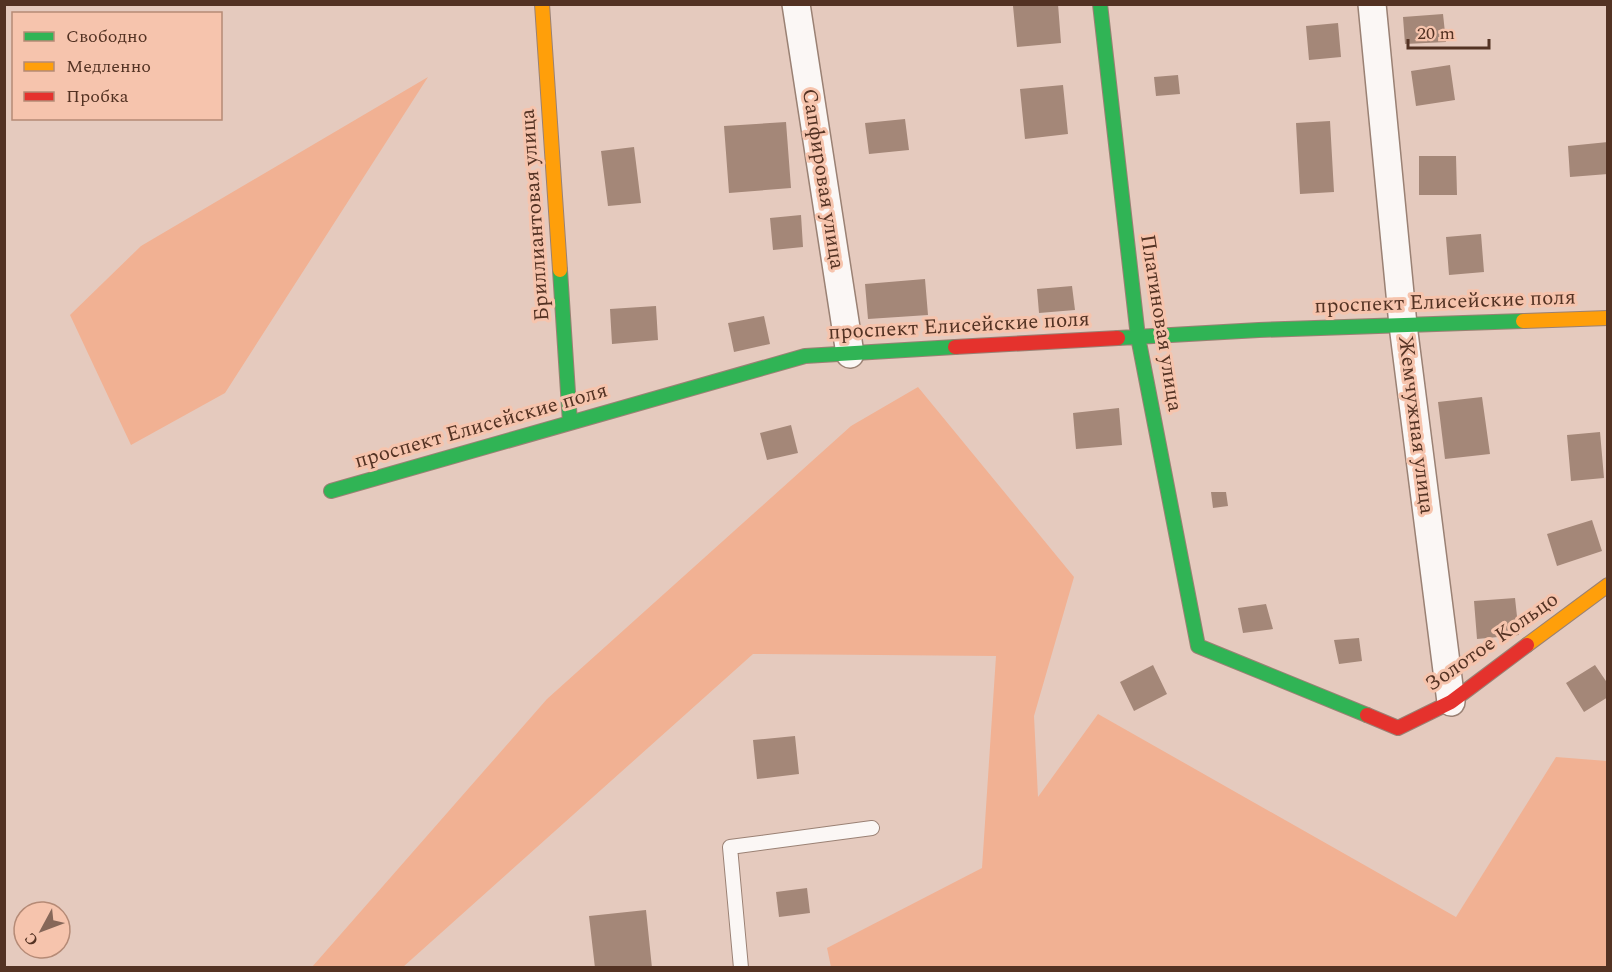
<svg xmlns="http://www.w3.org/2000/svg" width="1612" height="972" viewBox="0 0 1612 972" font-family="Spectral,serif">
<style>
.green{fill:#f1b193}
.building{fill:#a48778}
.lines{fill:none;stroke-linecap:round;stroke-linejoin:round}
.lane-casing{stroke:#9a8174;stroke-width:16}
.street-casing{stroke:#9a8174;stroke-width:30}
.fast-casing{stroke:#9a8174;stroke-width:16}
.slow-casing{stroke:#9a8174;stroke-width:16}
.jam-casing{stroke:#9a8174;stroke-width:16}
.lane{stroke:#fbf7f5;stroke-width:14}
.street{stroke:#fbf7f5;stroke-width:27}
.fast{stroke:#30b455;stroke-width:14}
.slow{stroke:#ff9f0a;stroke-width:14}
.jam{stroke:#e5322d;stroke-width:14}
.labels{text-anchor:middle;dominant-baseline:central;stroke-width:6;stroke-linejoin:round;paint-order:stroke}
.street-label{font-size:21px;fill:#533223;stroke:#f6c4ad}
</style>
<rect width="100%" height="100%" fill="#e5cabe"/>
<!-- green -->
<path class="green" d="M 428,77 L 225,393 L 131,445 L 70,315 L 141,246 Z
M 918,387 L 1074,577 L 1034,716 L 1038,797 L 1098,714 L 1456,917 L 1556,757 L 1607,761 L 1607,967 L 831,967 L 827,948 L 982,868 L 996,656 L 753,654 L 403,967 L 312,967 L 547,699 L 851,426 Z"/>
<!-- building -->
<path class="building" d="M 1031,4 L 1058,4 L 1061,43 L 1017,47 L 1013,6 Z
M 1443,14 L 1446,42 L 1405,44 L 1403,17 Z
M 1338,23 L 1341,57 L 1309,60 L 1306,26 Z
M 1450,65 L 1455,100 L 1416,106 L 1411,71 Z
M 1178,75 L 1180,94 L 1156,96 L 1154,77 Z
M 1063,85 L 1068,134 L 1025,139 L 1020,89 Z
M 905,119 L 909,150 L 869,154 L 865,123 Z
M 1330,121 L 1334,192 L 1300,194 L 1296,123 Z
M 786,122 L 791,188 L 729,193 L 724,126 Z
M 1608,142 L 1608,174 L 1570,177 L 1568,146 Z
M 634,147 L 641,203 L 608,206 L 601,151 Z
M 1419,156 L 1456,156 L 1457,195 L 1419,195 Z
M 801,215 L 803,247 L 773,250 L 770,218 Z
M 1481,234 L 1484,272 L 1449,275 L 1446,237 Z
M 925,279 L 928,315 L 868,319 L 865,284 Z
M 1072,286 L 1075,310 L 1039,313 L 1037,289 Z
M 656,306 L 658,340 L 612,344 L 610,309 Z
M 764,316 L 770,344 L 734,352 L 728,323 Z
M 1482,397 L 1490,454 L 1445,459 L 1438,402 Z
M 1119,408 L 1122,445 L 1076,449 L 1073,413 Z
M 791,425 L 798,453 L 767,460 L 760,433 Z
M 1600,432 L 1604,478 L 1571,481 L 1567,435 Z
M 1211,492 L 1226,492 L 1228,506 L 1213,508 Z
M 1592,520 L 1602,551 L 1557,566 L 1547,534 Z
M 1515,598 L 1519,635 L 1477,639 L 1474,601 Z
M 1266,604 L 1273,629 L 1243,633 L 1238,608 Z
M 1359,638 L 1362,661 L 1339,664 L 1334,640 Z
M 1153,665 L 1167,694 L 1134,711 L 1120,682 Z
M 1595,665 L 1608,684 L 1608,697 L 1584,712 L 1566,683 Z
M 795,736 L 799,774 L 757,779 L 753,740 Z
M 807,888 L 810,913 L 779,917 L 776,892 Z
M 646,910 L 652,968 L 595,968 L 589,916 Z"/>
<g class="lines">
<!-- lane casing -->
<g class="lane-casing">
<path id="lane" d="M 741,968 L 730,847 L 872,828"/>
</g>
<!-- street casing -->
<g class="street-casing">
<path id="street" d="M 796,4 L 850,354
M 1372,4 L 1403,325 L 1451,702"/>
</g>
<!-- fast casing -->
<g class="fast-casing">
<path id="fast" d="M 1100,4 L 1138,337 L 1198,646 L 1367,715
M 560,270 L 570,423
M 1118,338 L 1259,330 L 1523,321
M 331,491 L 805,356 L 955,347"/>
</g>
<!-- slow casing -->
<g class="slow-casing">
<path id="slow" d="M 542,4 L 560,270
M 1523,321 L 1608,318
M 1527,645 L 1608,585"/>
</g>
<!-- jam casing -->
<g class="jam-casing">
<path id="jam" d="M 955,347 L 1118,338
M 1367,715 L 1398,728 L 1451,702 L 1527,645"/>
</g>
<!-- lane -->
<use href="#lane" class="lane"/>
<!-- street -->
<use href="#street" class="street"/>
<!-- fast -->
<use href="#fast" class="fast"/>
<!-- slow -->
<use href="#slow" class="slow"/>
<!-- jam -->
<use href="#jam" class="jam"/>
</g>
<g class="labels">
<!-- street labels -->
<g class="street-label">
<text transform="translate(823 179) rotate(81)">Сапфировая улица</text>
<text transform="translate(535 215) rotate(-94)">Бриллиантовая улица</text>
<text transform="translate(1445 302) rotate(-2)">проспект Елисейские поля</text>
<text transform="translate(1161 323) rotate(81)">Платиновая улица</text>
<text transform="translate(959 326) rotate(-3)">проспект Елисейские поля</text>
<text transform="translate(1416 425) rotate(83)">Жемчужная улица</text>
<text transform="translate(481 426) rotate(-16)">проспект Елисейские поля</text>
<text transform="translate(1492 642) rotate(-35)">Золотое Кольцо</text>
</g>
</g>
<!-- border -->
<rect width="1612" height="972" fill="none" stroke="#533223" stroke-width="12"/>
<!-- legend -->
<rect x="12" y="12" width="210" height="108" fill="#f6c4ad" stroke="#b58a76" stroke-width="1.5"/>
<rect x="24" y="32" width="30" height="9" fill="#30b455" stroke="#b58a76" stroke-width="1.5"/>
<text x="66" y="42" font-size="18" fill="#533223">Свободно</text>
<rect x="24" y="62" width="30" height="9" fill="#ff9f0a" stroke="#b58a76" stroke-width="1.5"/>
<text x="66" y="72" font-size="18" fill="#533223">Медленно</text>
<rect x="24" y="92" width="30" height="9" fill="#e5322d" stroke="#b58a76" stroke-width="1.5"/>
<text x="66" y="102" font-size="18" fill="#533223">Пробка</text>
<!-- north arrow -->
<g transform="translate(42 930) rotate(229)"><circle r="28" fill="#f6c4ad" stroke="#b58a76" stroke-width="1.5"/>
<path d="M0-4.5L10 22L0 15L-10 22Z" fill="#866759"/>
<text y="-9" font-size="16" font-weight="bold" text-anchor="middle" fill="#533223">С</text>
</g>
<!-- scale -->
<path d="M1408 39v9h81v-9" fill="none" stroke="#533223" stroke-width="3"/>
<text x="1417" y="39" font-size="18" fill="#533223" stroke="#f6c4ad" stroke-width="4.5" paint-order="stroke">20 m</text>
</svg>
